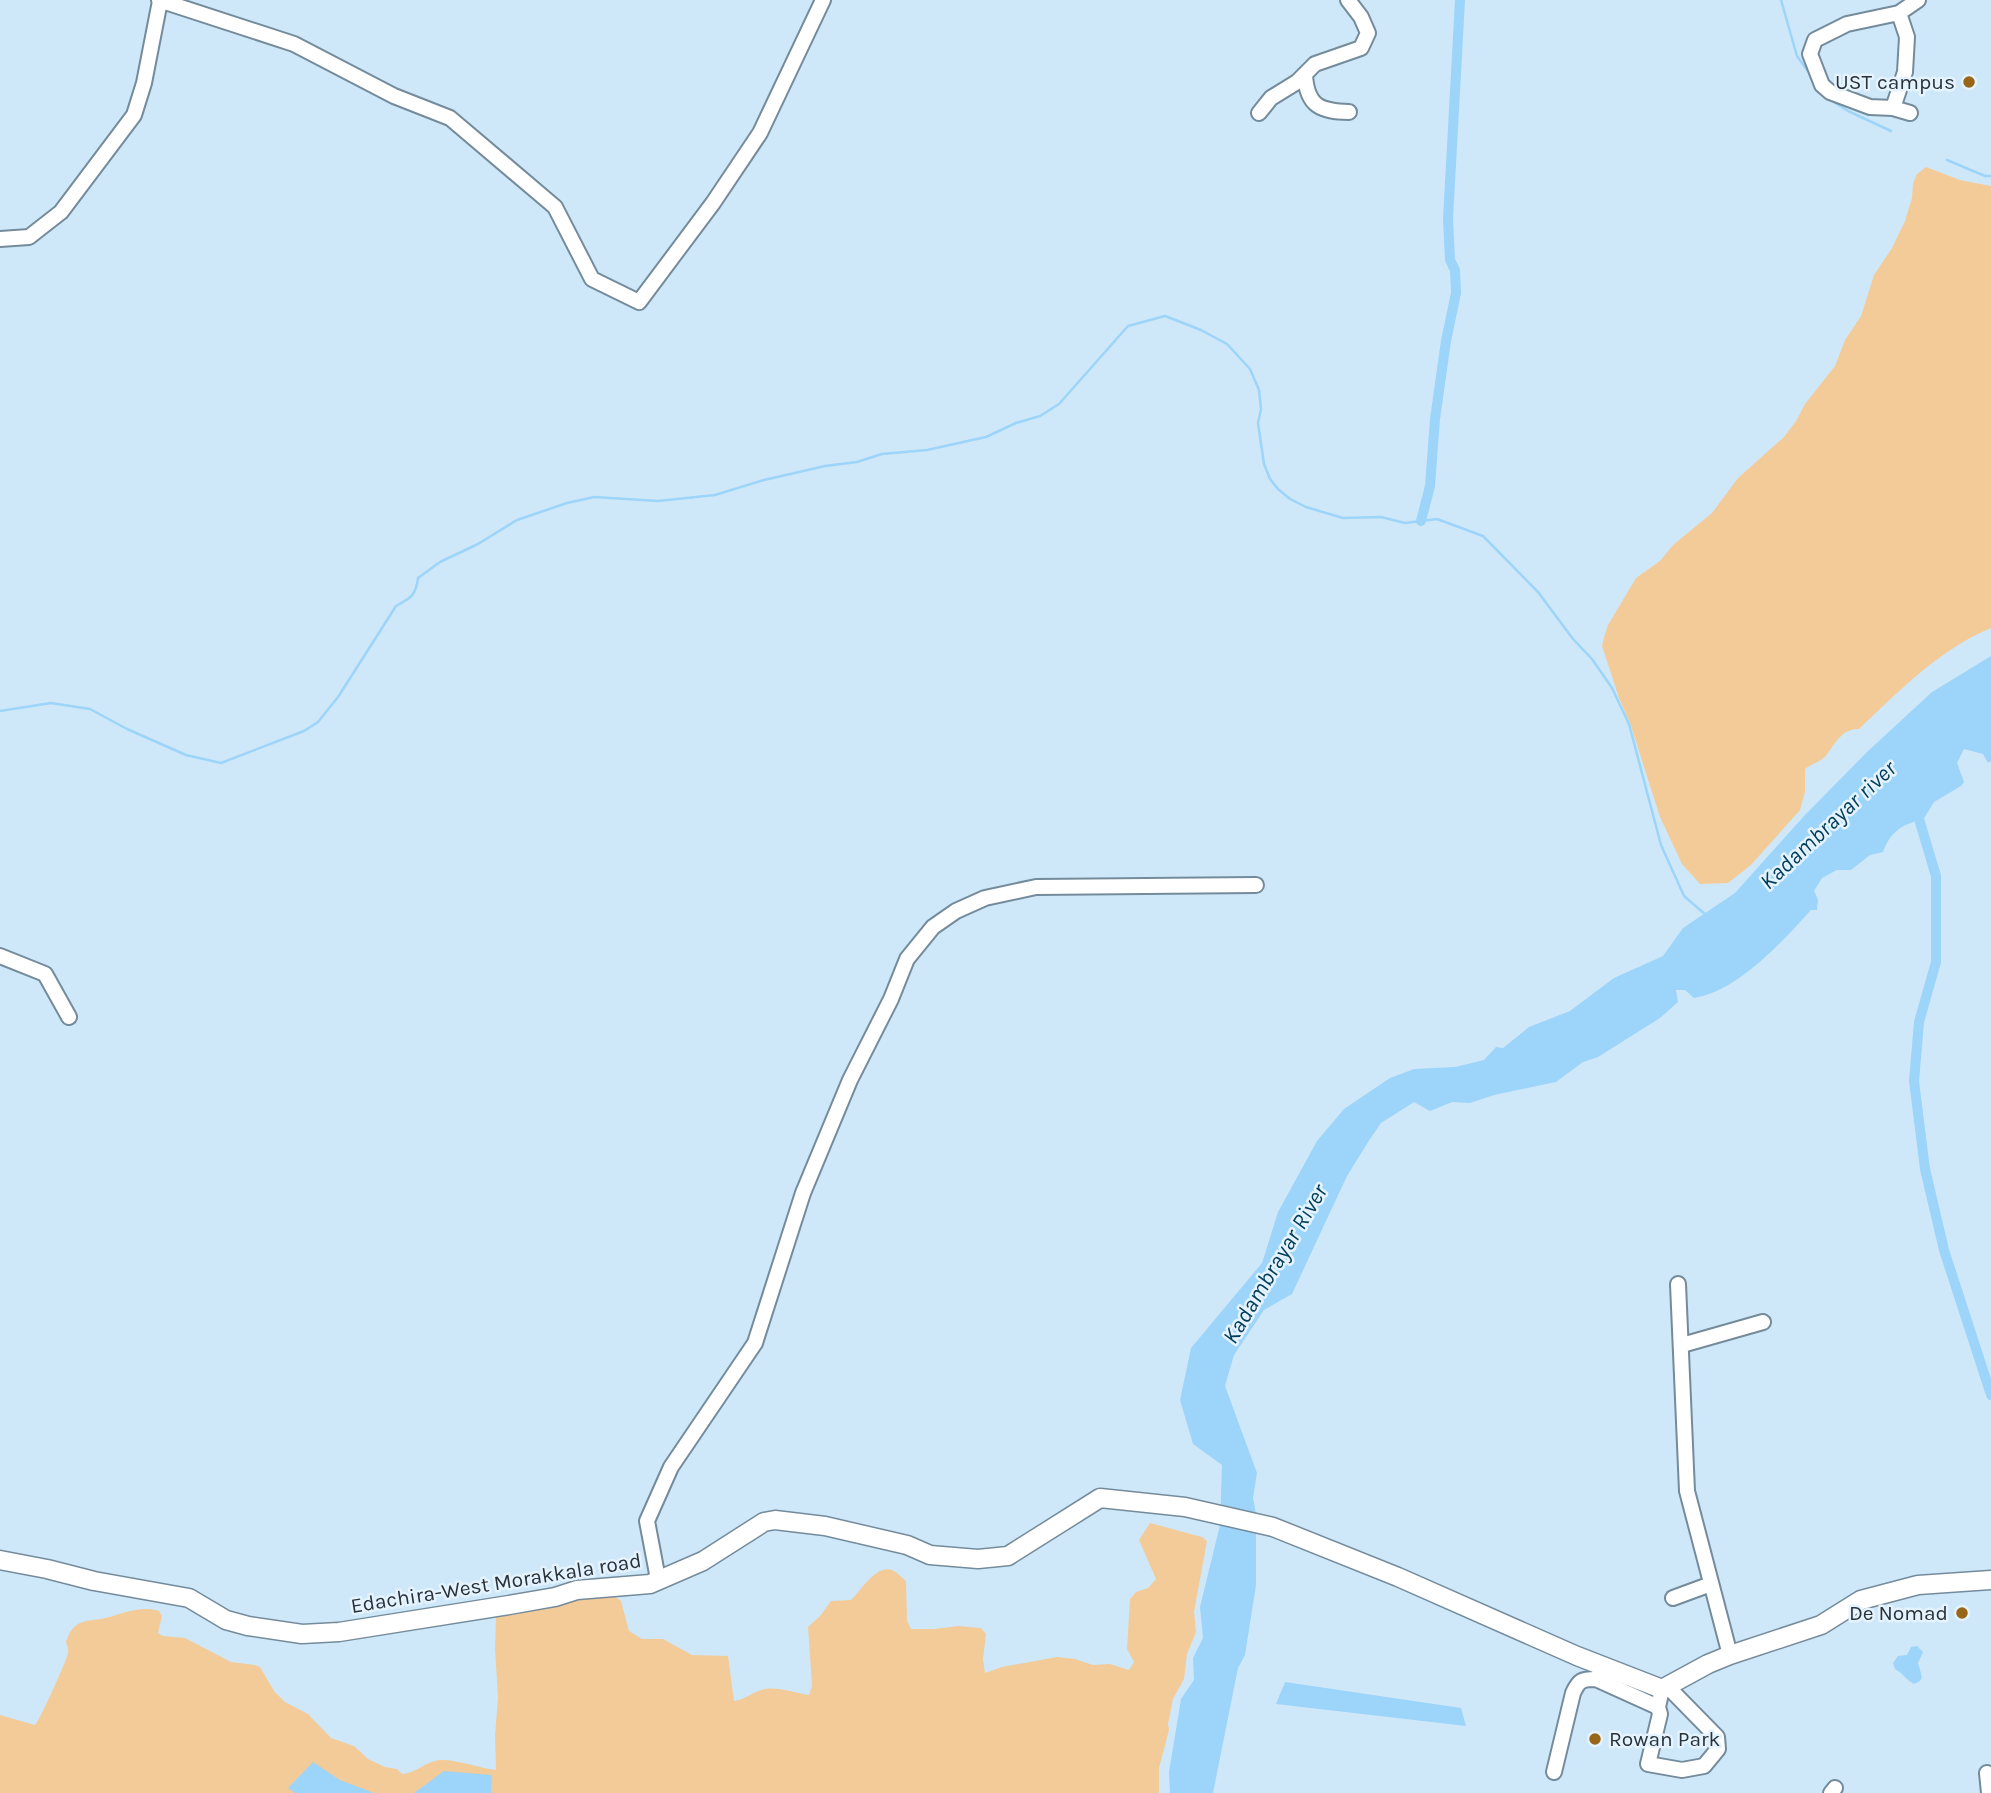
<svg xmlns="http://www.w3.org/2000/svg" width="1991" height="1793" viewBox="0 0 1991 1793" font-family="Karla,sans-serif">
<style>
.green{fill:#f3cb99}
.water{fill:#9dd4f9}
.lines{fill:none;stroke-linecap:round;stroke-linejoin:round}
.stream{stroke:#9dd4f9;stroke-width:2.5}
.canal{stroke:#9dd4f9;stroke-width:10}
.minor-casing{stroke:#748b9b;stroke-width:18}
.major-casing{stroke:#748b9b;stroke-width:21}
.minor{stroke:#fff;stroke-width:14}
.major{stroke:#fff;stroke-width:18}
.poi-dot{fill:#986619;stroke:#e4f3fe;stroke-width:2.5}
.labels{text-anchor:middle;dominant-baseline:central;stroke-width:5;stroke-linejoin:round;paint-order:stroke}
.poi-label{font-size:21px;fill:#293239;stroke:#e4f3fe;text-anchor:end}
.street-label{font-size:21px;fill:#293239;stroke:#e4f3fe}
.water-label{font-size:23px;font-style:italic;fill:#023d5b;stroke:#e4f3fe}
</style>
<rect width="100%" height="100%" fill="#cfe8f9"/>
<!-- green -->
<path class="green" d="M 1926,167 L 1960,180 L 1991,186 L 1991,628 C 1940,649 1898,692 1859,729 C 1841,728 1834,746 1825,757 C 1820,762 1811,764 1805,769 L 1805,792 L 1800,810 L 1751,865 L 1728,883 L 1700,884 L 1682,864 L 1660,817 L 1630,723 L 1619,698 L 1602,646 L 1604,637 L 1608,625 L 1636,578 L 1660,561 L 1673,545 L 1712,513 L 1738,478 L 1784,437 L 1796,421 L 1805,404 L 1835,366 L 1845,340 L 1861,316 L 1874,275 L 1892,248 L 1905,221 L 1912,198 L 1913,183 L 1917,174 Z
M 1150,1523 L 1202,1537 L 1207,1541 L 1194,1612 L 1196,1632 L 1187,1654 L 1184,1679 L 1173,1699 L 1168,1724 L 1169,1730 L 1159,1768 L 1159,1793 L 0,1793 L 0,1715 L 35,1725 C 39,1722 67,1660 68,1653 C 69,1650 67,1646 66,1642 C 68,1636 71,1628 78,1624 C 85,1620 97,1620 105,1618 C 123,1614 140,1605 159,1611 L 162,1616 L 158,1633 L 163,1636 L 185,1638 L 231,1662 L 255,1665 L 260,1667 L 274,1691 L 285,1702 L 308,1714 L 331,1738 L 354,1746 L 368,1759 L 385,1767 L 397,1769 L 402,1774 C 416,1773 425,1762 439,1760 C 456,1759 479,1768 496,1770 L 495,1736 L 498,1697 L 495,1649 L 496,1615 L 506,1612 L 512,1614 L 610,1593 L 621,1601 L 629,1631 L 642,1639 L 663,1639 L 692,1655 L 728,1656 L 734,1701 C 745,1700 753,1691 765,1689 C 778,1687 795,1693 809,1695 L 812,1686 L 808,1627 L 820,1616 L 831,1601 L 851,1600 C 861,1591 875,1565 892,1570 C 896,1571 902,1578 906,1581 L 907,1621 L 911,1629 L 935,1629 L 958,1626 L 981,1628 L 986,1634 L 983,1659 L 985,1673 L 1002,1667 L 1057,1657 L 1075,1659 L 1093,1665 L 1110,1664 L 1129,1670 L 1134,1662 L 1127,1649 L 1130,1599 L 1136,1592 L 1148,1588 L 1156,1579 L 1139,1540 Z"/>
<!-- water -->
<path class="water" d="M 1991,656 L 1991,761 L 1988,763 L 1983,754 L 1964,749 L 1957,763 L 1964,782 L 1961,786 L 1934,802 L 1923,820 C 1903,823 1890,832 1883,852 L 1870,855 L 1851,870 L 1837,870 L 1822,878 L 1814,891 L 1818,900 L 1817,910 L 1811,910 C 1782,942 1738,991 1694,998 L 1685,990 L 1676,990 L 1678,1002 L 1660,1018 L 1598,1057 L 1583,1062 L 1556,1082 L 1494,1095 L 1470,1103 L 1452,1102 L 1430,1111 L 1414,1102 L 1381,1123 L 1370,1139 L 1347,1176 L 1292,1294 L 1264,1310 L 1234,1355 L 1231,1365 L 1225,1386 L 1257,1473 L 1253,1498 L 1256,1514 L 1256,1585 L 1245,1655 L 1238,1668 L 1213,1793 L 1170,1793 L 1169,1772 L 1181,1699 L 1194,1680 L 1193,1658 L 1203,1638 L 1200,1607 L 1220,1525 L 1222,1465 L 1193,1444 L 1180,1400 L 1191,1348 L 1262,1263 L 1278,1212 L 1317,1141 L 1344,1109 L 1390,1078 L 1414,1069 L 1455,1067 L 1484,1060 L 1496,1047 L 1503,1048 L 1529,1027 L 1570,1011 L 1614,978 L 1663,956 L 1683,928 L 1735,893 L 1805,815 L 1867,752 L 1932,692 Z
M 1917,1646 L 1923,1652 L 1918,1663 L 1922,1677 L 1920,1681 L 1914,1684 C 1906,1680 1903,1673 1895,1669 L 1893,1663 L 1898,1656 L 1907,1655 L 1911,1647 Z
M 1285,1682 L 1461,1708 L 1466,1726 L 1276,1704 Z
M 313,1762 L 340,1780 L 374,1793 L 295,1793 L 288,1788 Z
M 444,1771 L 492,1775 L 491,1793 L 414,1793 Z"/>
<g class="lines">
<!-- stream -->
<path class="stream" d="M 1781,0 L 1797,56 L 1812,77
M 1829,99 L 1848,111 L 1891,131
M 1947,160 L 1985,176 L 1991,176
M 0,711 L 51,703 L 90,709 L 127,729 L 186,755 L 221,763 L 304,731 L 318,722 L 338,697 L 396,606 C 411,598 416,595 418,578 L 440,562 L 478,544 L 517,520 L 567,503 L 594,497 L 658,501 L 715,495 L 764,480 L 825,466 L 857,462 L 882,454 L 927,450 L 986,437 L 1016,423 L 1040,416 L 1059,404 L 1128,326 L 1165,316 L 1201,330 L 1227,344 L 1250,369 L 1259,390 L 1261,409 L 1258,423 L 1264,464 L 1270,479 L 1278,489 L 1290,499 L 1306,507 L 1343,518 L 1381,517 L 1405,523 L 1437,519 L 1483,536 L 1538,592 L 1573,639 L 1592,659 L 1612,688 L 1629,724 L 1661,845 L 1684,896 L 1706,915"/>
<!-- canal -->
<path class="canal" d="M 1421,521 L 1430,486 L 1435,419 L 1446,341 L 1456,293 L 1455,270 L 1450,260 L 1448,219 L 1460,0
M 1916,809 L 1936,876 L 1936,962 L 1919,1022 L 1914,1081 L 1925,1169 L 1944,1250 L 1991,1395"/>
<!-- minor casing -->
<g class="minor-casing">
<path id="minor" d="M 159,0 L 294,44 L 394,96 L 450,118 L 555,207 L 592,279 L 639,302 L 713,203 L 760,133 L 823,0
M 1899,13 L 1907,37 L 1905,72 L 1893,108 L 1870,107 L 1830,92 L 1822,85 L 1810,54 L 1815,40 L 1847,24 L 1899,13 L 1918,0
M 1305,75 C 1307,107 1321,111 1349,112
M 1893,108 L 1910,113
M 1259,113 L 1271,98 L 1297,82 L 1315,64 L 1361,48 L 1368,33 L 1361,17 L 1348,0
M 0,239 L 29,237 L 61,212 L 134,115 L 144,83 L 160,1
M 0,956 L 45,974 L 69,1017
M 1678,1284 L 1687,1491 L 1730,1655
M 1682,1345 L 1763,1322
M 658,1579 L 647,1521 L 671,1467 L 755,1343 L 803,1193 L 850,1080 L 891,999 L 907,959 L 933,927 L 956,911 L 985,898 L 1036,887 L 1256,885
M 1673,1598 L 1711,1584
M 1596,1679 L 1658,1707
M 1662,1689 L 1658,1707 L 1660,1714 L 1648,1764 L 1682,1770 L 1704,1766 L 1718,1749 L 1717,1737 L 1668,1687
M 1554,1772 L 1573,1693 C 1579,1680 1582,1679 1596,1679 L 1605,1666
M 1987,1773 L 1989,1793
M 1831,1793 L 1835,1788"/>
</g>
<!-- major casing -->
<g class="major-casing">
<path id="major" d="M 0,1560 L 47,1569 L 94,1581 L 189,1598 L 226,1620 L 248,1626 L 302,1634 L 339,1632 L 509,1605 L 555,1597 L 577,1590 L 650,1584 L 703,1561 L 764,1522 L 775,1520 L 825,1526 L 907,1545 L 930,1555 L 978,1559 L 1008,1556 L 1100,1498 L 1185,1507 L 1273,1527 L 1398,1577 L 1577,1656 L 1662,1689 L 1708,1664 L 1730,1655 L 1821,1625 L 1861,1600 L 1918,1585 L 1991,1580"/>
</g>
<!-- minor -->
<use href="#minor" class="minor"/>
<!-- major -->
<use href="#major" class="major"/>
</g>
<!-- markers -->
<g class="poi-dot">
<circle cx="1969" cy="82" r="7"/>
<circle cx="1962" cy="1613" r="7"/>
<circle cx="1595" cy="1739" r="7"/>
</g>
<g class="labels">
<!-- poi labels -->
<g class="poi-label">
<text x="1955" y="82">UST campus</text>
<text x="1948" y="1613">De Nomad</text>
<text x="1609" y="1739" text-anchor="start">Rowan Park</text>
</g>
<!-- street labels -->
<g class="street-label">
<text transform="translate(496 1583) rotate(-9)">Edachira-West Morakkala road</text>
</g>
<!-- water labels -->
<g class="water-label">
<text transform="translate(1828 825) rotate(-43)">Kadambrayar river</text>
<text transform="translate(1275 1264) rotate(-59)">Kadambrayar River</text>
</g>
</g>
</svg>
